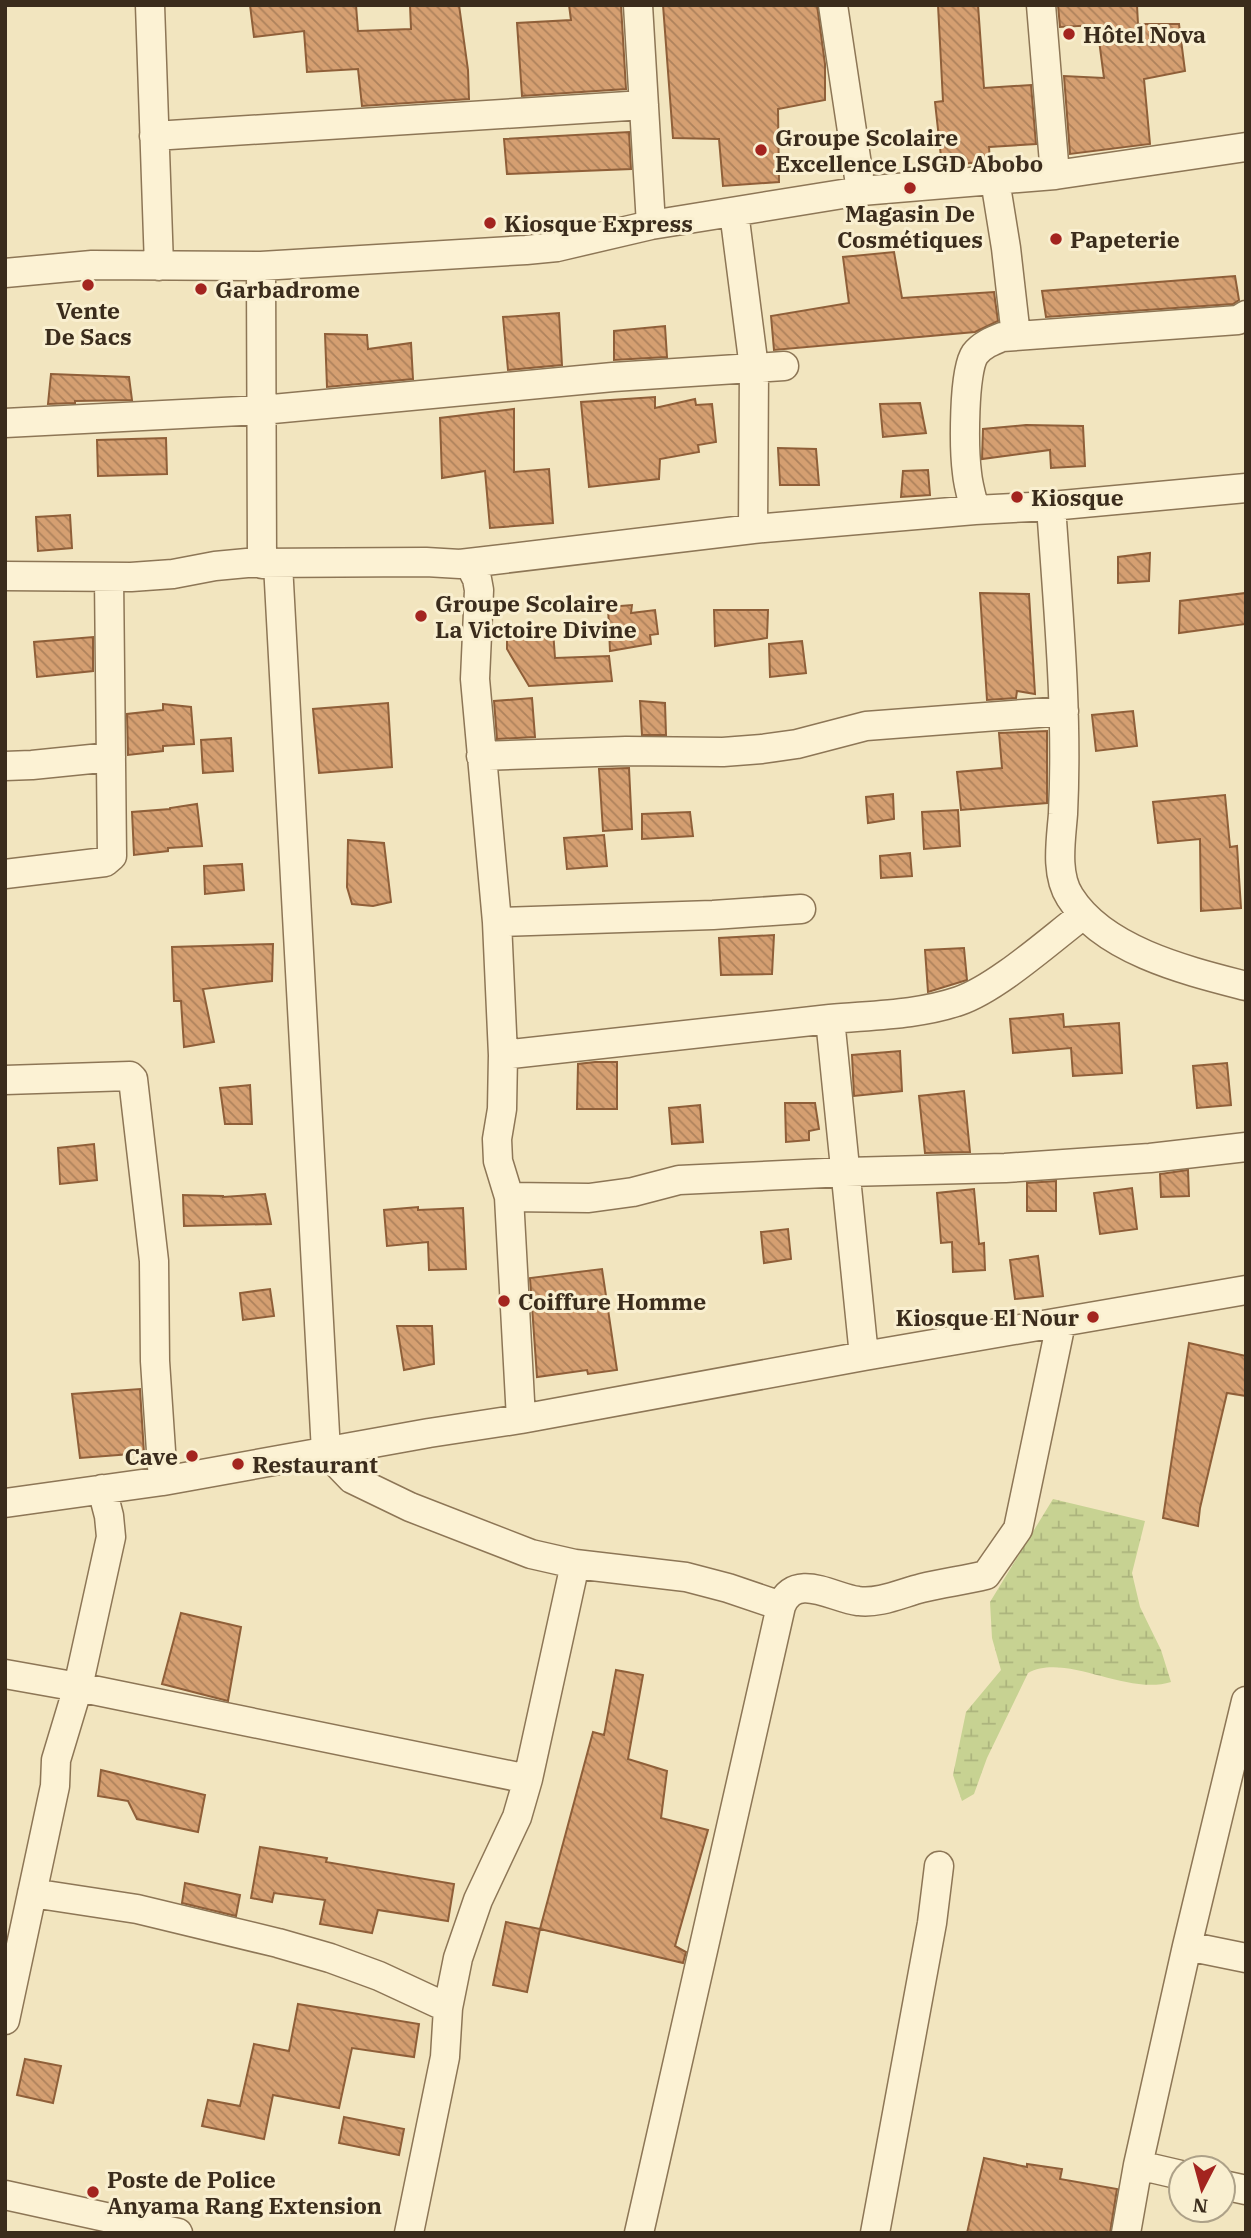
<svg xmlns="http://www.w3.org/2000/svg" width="1251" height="2238" viewBox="0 0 1251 2238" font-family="'IBM Plex Serif',serif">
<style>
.wetland{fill:url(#wetland-marsh)}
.building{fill:url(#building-back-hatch);stroke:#8f5f39;stroke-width:2}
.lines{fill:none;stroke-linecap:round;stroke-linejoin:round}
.minor-casing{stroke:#8d7656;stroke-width:31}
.minor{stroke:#fcf2d4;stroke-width:28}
.poi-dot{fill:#a3241f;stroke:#f9efd0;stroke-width:2.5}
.labels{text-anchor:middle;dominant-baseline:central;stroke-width:6;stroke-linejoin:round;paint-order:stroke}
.poi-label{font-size:23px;font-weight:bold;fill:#3b2c1c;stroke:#f9efd0;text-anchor:start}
</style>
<defs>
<pattern id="wetland-marsh" width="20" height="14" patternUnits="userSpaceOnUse" patternTransform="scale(1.75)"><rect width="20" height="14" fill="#c7d292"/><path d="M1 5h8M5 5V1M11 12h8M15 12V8" fill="none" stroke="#acb47d"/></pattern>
<pattern id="building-back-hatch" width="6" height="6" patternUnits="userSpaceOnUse" patternTransform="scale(1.75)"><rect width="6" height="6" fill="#d59f71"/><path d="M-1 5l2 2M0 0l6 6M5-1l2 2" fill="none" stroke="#ae825c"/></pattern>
</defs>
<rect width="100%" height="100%" fill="#f2e5bf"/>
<!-- wetland -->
<path class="wetland" d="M 1053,1499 L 1145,1521 L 1132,1573 L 1140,1607 L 1161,1650 L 1171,1682 C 1126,1696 1066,1652 1028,1673 L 987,1758 L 974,1794 L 962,1801 L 953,1775 L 966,1712 L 1001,1670 L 992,1638 L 990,1602 Z"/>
<!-- building -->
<path class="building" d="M 250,5 L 356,5 L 358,31 L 411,29 L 410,5 L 459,5 L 468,70 L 469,99 L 362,106 L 358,69 L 307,72 L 304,31 L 254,37 Z
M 569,5 L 621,5 L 626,89 L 522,96 L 517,23 L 571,20 Z
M 663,5 L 817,5 L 825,64 L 825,100 L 778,109 L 779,182 L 723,186 L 719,139 L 673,138 Z
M 938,5 L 978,5 L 984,88 L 1031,85 L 1036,144 L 989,147 L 990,161 L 942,166 L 935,102 L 943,101 Z
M 1058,5 L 1137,5 L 1138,24 L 1179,24 L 1185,71 L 1144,79 L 1150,144 L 1070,154 L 1064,76 L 1104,78 L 1097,25 L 1060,27 Z
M 629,132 L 631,169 L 507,174 L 504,139 Z
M 894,252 L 902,298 L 994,292 L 998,321 L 975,332 L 774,350 L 771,316 L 849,303 L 843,257 Z
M 1235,276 L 1239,300 L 1233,304 L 1046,317 L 1042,291 Z
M 559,313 L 562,365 L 508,370 L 503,317 Z
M 665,326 L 667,357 L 614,360 L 614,331 Z
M 325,334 L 367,335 L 368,349 L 411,343 L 413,379 L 327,387 Z
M 51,374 L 129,377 L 132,400 L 75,401 L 75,403 L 48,404 Z
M 655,397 L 655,408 L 695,399 L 696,405 L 712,404 L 716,442 L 698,445 L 699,452 L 660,459 L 659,479 L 589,487 L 581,402 Z
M 920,403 L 926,433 L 883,437 L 880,404 Z
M 514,409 L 514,472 L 549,469 L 553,523 L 490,528 L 485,471 L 442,478 L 440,418 Z
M 1026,425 L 1083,426 L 1085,466 L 1051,468 L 1050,450 L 982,459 L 983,429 Z
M 166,438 L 167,474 L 98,476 L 97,440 Z
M 778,448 L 816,449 L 819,485 L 780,485 Z
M 928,470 L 930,495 L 901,497 L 903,471 Z
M 70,515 L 72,548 L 38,551 L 36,517 Z
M 1150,553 L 1149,581 L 1118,583 L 1118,557 Z
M 980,593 L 1029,594 L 1035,694 L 1017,691 L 1016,698 L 987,700 Z
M 1246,593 L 1246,624 L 1179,633 L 1180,601 Z
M 632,605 L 631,613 L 655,610 L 658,634 L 650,635 L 651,644 L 610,651 L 608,607 Z
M 714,610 L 768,610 L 767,638 L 715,646 Z
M 553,630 L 555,658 L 609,656 L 612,681 L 529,686 L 507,649 L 507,632 Z
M 93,637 L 93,671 L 37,677 L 34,642 Z
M 802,641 L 806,673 L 770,677 L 769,644 Z
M 532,698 L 535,737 L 497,739 L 494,701 Z
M 640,701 L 665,703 L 666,735 L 642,735 Z
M 388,703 L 392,767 L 319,773 L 313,709 Z
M 163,704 L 191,707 L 194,744 L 163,746 L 163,751 L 128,755 L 127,714 L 163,710 Z
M 1133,711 L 1137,746 L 1096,751 L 1092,715 Z
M 1047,731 L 1047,803 L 961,810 L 957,772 L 1002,768 L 999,733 Z
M 231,738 L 233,771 L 203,773 L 201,740 Z
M 629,768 L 632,829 L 603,831 L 599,769 Z
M 893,794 L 894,819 L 868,823 L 866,797 Z
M 1225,795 L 1230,847 L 1237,846 L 1241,908 L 1201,911 L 1200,839 L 1158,843 L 1153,802 Z
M 197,804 L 202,846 L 168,848 L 168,851 L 134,855 L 132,812 L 170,809 L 170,808 Z
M 958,810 L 960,846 L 924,849 L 922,812 Z
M 690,812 L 693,836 L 642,839 L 642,814 Z
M 604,835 L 607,866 L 567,869 L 564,838 Z
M 348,840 L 384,843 L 391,902 L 373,906 L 352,904 L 347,887 Z
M 910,853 L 912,876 L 881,878 L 880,856 Z
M 242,864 L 244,890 L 205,894 L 204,866 Z
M 774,935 L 772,974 L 721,975 L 719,938 Z
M 273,944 L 272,981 L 203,989 L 214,1042 L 184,1047 L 181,1001 L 174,1001 L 172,947 Z
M 964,948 L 967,980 L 928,992 L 925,950 Z
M 1063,1014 L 1064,1027 L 1119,1023 L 1122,1073 L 1073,1076 L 1071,1048 L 1013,1053 L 1010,1019 Z
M 900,1051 L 902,1091 L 854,1096 L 852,1055 Z
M 595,1062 L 617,1062 L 617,1109 L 577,1109 L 578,1064 Z
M 1227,1063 L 1231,1105 L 1197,1108 L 1193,1066 Z
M 250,1085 L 252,1124 L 225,1124 L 220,1088 Z
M 964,1091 L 970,1152 L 925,1153 L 919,1096 Z
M 785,1103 L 815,1103 L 819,1129 L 809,1131 L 809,1140 L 786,1142 Z
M 700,1105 L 703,1142 L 672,1144 L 669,1108 Z
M 94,1144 L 97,1180 L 60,1184 L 58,1148 Z
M 1188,1170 L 1189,1196 L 1161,1197 L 1160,1174 Z
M 1056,1181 L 1056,1211 L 1027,1211 L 1027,1183 Z
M 1132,1188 L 1137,1229 L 1100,1234 L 1094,1193 Z
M 974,1189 L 979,1244 L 984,1243 L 985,1270 L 953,1272 L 952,1242 L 941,1243 L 937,1193 Z
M 265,1194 L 271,1224 L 184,1226 L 183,1195 L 223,1196 L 223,1197 Z
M 418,1207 L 418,1210 L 463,1208 L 466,1269 L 429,1270 L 428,1242 L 387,1246 L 384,1210 Z
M 788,1229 L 791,1259 L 764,1263 L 761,1232 Z
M 1038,1256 L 1043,1296 L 1015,1299 L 1010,1260 Z
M 602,1269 L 617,1370 L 588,1374 L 587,1370 L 537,1377 L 530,1278 Z
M 270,1289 L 274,1316 L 243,1320 L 240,1293 Z
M 397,1326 L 432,1326 L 434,1364 L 404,1370 Z
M 1189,1343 L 1246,1356 L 1246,1396 L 1227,1393 L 1200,1508 L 1198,1526 L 1163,1518 Z
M 140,1389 L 144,1453 L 80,1458 L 72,1394 Z
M 181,1613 L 241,1627 L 228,1701 L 162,1684 Z
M 616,1670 L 643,1675 L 628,1759 L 667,1771 L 661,1818 L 708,1830 L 675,1946 L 686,1952 L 683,1963 L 540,1929 L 593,1732 L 604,1735 Z
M 101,1770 L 205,1795 L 198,1832 L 137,1819 L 128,1801 L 98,1796 Z
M 260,1847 L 327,1858 L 326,1862 L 454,1884 L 448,1921 L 378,1910 L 372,1933 L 320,1924 L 325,1900 L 274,1893 L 272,1902 L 251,1898 Z
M 185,1883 L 240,1895 L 236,1916 L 182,1903 Z
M 506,1922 L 540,1929 L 527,1992 L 493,1985 Z
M 298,2004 L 419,2024 L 414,2057 L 352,2048 L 339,2108 L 273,2095 L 264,2139 L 202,2126 L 208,2100 L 240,2106 L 254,2044 L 289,2051 Z
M 25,2059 L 61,2066 L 53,2103 L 17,2095 Z
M 344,2117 L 404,2129 L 399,2155 L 339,2143 Z
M 984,2158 L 1027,2167 L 1027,2164 L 1062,2169 L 1060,2179 L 1117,2189 L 1110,2233 L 967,2233 Z"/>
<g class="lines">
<!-- minor casing -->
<g class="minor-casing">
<path id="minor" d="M 150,5 L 159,266
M 638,5 L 651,225
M 833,5 L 861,191
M 1041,5 L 1055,175
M 154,136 L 644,105
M 995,180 L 1006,248 L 1016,336
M 734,212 L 754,368 L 753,529
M 261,266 L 262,564
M 5,273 L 92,265 L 261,266 L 526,250 L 557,247 L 651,225 L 861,191 L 1055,175 L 1246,147
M 5,423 L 262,410 L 613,377 L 784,366
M 1051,506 C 1058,608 1068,711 1063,814 C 1061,840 1055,874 1070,897 C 1104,951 1188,971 1246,986
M 975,510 C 972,498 968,485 967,473 C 964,450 963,371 975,354 C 982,345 992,341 1002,337 L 1238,320 L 1246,315
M 469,563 L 477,579 L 479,590 L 475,679 L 497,922 L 503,1055 L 502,1109 L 497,1139 L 498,1161 L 509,1197 L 521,1419
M 278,564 L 326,1452 L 352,1479 L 410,1507 L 531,1554 L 575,1564 L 686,1577 L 728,1588 L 781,1606
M 5,576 L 131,577 L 173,574 L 215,566 L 247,563 L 426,562 L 460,564 L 753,529 L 975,510 L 1051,506 L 1246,488
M 481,756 L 626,751 L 723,752 L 762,749 L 797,744 L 866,726 L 1064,711
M 5,766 L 32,765 L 111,757
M 5,874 L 105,862 L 112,856 L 109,577
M 497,922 L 713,915 L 801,909
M 503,1055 L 830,1019
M 5,1080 L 130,1076 L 133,1079 L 154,1261 L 155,1361 L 163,1481
M 509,1197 L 589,1198 L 633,1192 L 679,1180 L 846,1172 L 1005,1168 L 1150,1158 L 1246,1147
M 864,1356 L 830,1019 C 873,1015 918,1015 959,1001 C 997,988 1050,940 1083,915
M 5,1503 L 163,1481 L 429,1433 L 521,1419 L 864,1356 L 1246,1290
M 5,1674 L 78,1687 L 528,1779
M 32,1893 L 137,1909 L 278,1943 L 330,1958 L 379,1976 L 448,2008
M 1187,1946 L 1246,1958
M 5,2020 L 55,1786 L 56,1760 L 78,1687 L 111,1537 L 109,1516 L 102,1489
M 1138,2165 L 1181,2175
M 1223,2185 L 1246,2190
M 5,2195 L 178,2233
M 409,2233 L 445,2057 L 448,2008 L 458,1958 L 478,1900 L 517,1817 L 528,1779 L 575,1564
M 639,2233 L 781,1606 C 795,1571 833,1598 858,1601 C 879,1604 902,1593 922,1588 C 943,1583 965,1580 986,1575 L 1018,1529 L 1061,1323
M 875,2233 L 932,1923 L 939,1866
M 1126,2233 L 1138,2165 L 1187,1946 L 1246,1701"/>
</g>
<!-- minor -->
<use href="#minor" class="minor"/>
</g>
<!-- markers -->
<g class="poi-dot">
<circle cx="1069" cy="34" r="7"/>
<circle cx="761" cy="150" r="7"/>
<circle cx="910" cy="188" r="7"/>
<circle cx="490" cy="223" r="7"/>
<circle cx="1056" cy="239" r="7"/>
<circle cx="88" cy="285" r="7"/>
<circle cx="201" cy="289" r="7"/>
<circle cx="1017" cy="497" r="7"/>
<circle cx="421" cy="616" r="7"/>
<circle cx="504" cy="1301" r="7"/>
<circle cx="1093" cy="1317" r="7"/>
<circle cx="192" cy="1456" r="7"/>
<circle cx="238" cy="1464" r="7"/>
<circle cx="93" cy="2192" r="7"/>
</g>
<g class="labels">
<!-- poi labels -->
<g class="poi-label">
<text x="1083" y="34">Hôtel Nova</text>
<text x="775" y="137">Groupe Scolaire<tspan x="775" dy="26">Excellence LSGD Abobo</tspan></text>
<text x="910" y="213" text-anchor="middle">Magasin De<tspan x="910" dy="26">Cosmétiques</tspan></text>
<text x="504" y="223">Kiosque Express</text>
<text x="1070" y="239">Papeterie</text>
<text x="215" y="289">Garbadrome</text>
<text x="88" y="310" text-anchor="middle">Vente<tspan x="88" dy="26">De Sacs</tspan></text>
<text x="1031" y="497">Kiosque</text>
<text x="435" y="603">Groupe Scolaire<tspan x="435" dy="26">La Victoire Divine</tspan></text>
<text x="518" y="1301">Coiffure Homme</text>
<text x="1079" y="1317" text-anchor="end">Kiosque El Nour</text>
<text x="178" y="1456" text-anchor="end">Cave</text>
<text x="252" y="1464">Restaurant</text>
<text x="107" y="2179">Poste de Police<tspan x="107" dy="26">Anyama Rang Extension</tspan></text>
</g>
</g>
<!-- border -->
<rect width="1251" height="2238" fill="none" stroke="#3b2c1c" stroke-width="14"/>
<!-- north arrow -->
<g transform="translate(1202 2189) rotate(186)"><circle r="33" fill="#f9efd0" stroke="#ada188" stroke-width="2"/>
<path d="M0-5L12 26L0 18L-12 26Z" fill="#a3241f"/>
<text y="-10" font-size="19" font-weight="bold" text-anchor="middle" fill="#3b2c1c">N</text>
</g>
</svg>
